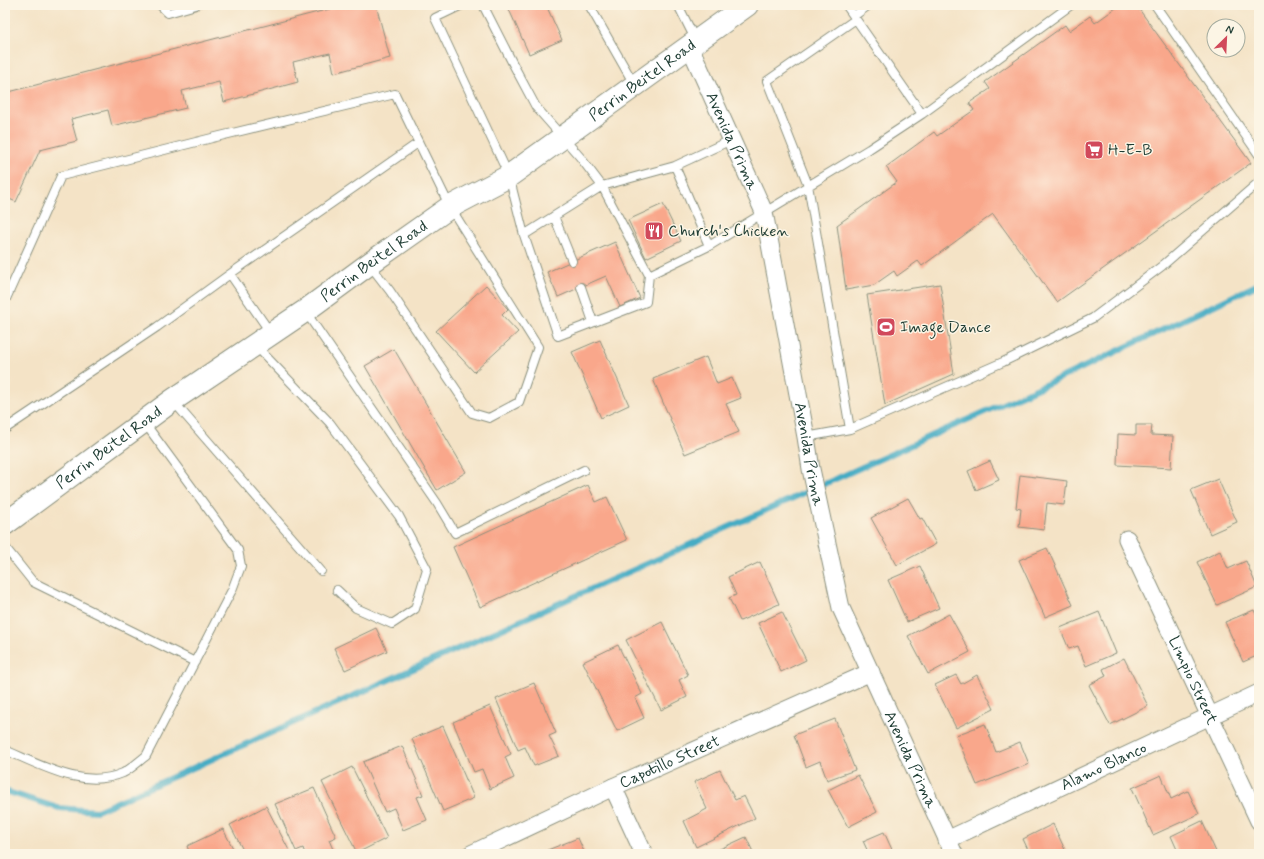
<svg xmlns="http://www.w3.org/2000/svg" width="1264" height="859" viewBox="0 0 1264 859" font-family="Mynerve,sans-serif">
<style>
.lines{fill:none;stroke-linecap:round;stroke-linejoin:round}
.stream{stroke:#44acc4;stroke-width:6}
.building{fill:#f9a78b}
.service-casing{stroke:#8a907d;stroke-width:10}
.minor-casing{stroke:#8a907d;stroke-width:19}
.primary-casing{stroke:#8a907d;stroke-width:24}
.service{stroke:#fff;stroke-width:8}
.minor{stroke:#fff;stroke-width:17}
.primary{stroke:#fff;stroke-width:22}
.labels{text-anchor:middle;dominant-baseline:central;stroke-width:3;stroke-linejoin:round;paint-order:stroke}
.street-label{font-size:16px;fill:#1f3d34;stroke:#fcf5e5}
.poi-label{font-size:16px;fill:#1f3d34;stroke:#fcf5e5;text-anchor:start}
</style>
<rect width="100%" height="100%" fill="#fcf5e5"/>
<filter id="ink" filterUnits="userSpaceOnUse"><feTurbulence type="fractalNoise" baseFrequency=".025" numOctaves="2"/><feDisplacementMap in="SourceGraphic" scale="8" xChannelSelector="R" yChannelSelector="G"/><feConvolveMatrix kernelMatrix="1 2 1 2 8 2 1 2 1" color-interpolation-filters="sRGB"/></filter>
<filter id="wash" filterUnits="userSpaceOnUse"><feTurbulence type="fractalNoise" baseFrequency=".012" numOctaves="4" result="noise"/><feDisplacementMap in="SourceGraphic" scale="16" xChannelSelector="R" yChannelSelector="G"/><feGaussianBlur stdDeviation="0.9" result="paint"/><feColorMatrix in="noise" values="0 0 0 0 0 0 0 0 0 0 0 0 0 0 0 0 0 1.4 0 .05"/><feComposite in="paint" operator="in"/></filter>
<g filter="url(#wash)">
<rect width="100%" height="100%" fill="#f4e3c6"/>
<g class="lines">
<!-- stream -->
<path class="stream" d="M 5,791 L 58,808 L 97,811 L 1069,374 L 1259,284"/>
</g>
<g id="blocks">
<!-- building -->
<path class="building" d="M 345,5 L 376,5 L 390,58 L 334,73 L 330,53 L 293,62 L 298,82 L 224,102 L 219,82 L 182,91 L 186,108 L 112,126 L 108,110 L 71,119 L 77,141 L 40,150 L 16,202 L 5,197 L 5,93 Z
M 507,5 L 546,5 L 562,40 L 529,54 Z
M 1120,5 L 1136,5 L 1251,163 L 1057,302 L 993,214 L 922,266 L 918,261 L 897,276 L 894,271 L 874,285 L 846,290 L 837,225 L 897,182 L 886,167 L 934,132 L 937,136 L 974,110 L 969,103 L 990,89 L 985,82 L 1065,25 L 1069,31 L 1090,16 L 1095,23 Z
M 663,204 L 681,241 L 646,258 L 628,220 Z
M 615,242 L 640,298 L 620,307 L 606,276 L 558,297 L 547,272 Z
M 940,284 L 954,374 L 885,405 L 867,295 Z
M 486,285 L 508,309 L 502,315 L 518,332 L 474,372 L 436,331 Z
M 600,340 L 629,405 L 601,418 L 572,352 Z
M 394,349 L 466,472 L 437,490 L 365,366 Z
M 706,357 L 717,384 L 732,378 L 741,398 L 726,404 L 739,432 L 685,454 L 653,379 Z
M 1136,425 L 1152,425 L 1151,435 L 1173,436 L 1171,468 L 1117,465 L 1118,434 L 1136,435 Z
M 990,461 L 999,480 L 976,490 L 968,471 Z
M 1020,475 L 1067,481 L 1064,505 L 1047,503 L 1044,530 L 1019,527 L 1021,509 L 1016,508 Z
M 1218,479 L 1237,522 L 1210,534 L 1191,490 Z
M 588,485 L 596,502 L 607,497 L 627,540 L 480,607 L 453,547 Z
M 908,498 L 920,519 L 922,518 L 936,544 L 897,565 L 871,518 Z
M 1047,548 L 1073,605 L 1045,617 L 1019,560 Z
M 1220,551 L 1228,569 L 1246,561 L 1257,587 L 1217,605 L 1197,562 Z
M 760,562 L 779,604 L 740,621 L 729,598 L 736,595 L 728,577 Z
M 920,566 L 939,608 L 907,622 L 888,580 Z
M 1254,610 L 1259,621 L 1259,655 L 1243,662 L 1225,622 Z
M 782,612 L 806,660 L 781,672 L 758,623 Z
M 1099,612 L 1116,653 L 1086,666 L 1078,646 L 1069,649 L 1060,628 Z
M 949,614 L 970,652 L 928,674 L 908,636 Z
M 662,622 L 688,675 L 679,680 L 687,697 L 661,710 L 626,640 Z
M 376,628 L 387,651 L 345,670 L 334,648 Z
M 618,645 L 642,694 L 635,698 L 644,718 L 617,731 L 583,662 Z
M 1124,658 L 1148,706 L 1110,725 L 1089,685 L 1106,676 L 1103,669 Z
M 956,675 L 961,684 L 977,675 L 994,709 L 956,728 L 935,685 Z
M 534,683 L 556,733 L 549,736 L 559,756 L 534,766 L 525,747 L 518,750 L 496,699 Z
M 490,706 L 511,754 L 505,757 L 514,778 L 490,789 L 482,769 L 474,772 L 453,722 Z
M 835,719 L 855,770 L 827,780 L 820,761 L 806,767 L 794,735 Z
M 985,724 L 996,752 L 1020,742 L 1029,764 L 977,785 L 956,735 Z
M 443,726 L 474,798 L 443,811 L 412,739 Z
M 402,746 L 423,795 L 417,797 L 427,820 L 403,830 L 394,808 L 385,812 L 363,762 Z
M 352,767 L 387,838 L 357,853 L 322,782 Z
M 720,770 L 735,800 L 744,796 L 755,818 L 696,847 L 684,821 L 707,809 L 694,782 Z
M 858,775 L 877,812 L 848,827 L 828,790 Z
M 1161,775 L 1171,799 L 1188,791 L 1199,814 L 1153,835 L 1132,788 Z
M 314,788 L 336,837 L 329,840 L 335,854 L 305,854 L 303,848 L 296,851 L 275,804 Z
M 266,806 L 291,854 L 245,854 L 230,825 Z
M 1202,821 L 1217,854 L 1179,854 L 1171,836 Z
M 1053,824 L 1067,854 L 1030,854 L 1023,839 Z
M 223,829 L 236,854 L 190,854 L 187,846 Z
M 884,832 L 894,854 L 869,854 L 863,841 Z
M 746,837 L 754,854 L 709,854 Z
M 578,838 L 585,854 L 546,854 L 545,851 Z"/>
</g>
</g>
<g filter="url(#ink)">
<use href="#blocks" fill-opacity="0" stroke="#8a907d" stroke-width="1"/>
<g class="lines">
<!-- service casing -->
<g class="service-casing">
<path id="service" d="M 160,5 L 168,13 L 196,5
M 462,5 L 435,18 L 509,176 L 524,235 L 558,336 L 646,302 L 649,275 L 709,246 L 675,166
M 483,5 L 513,64 L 536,107 L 580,157 L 602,186 L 675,166 L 731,140
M 589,5 L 634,84
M 678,5 L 696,41
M 846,5 L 922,114 L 1071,5
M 1155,5 L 1259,155
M 854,16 L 869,5
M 554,216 L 572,261
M 524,235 L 602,186 L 649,275
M 709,246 L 869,149 L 922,114
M 581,287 L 593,322
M 5,301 L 61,176 L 216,137 L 395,94 L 450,207 L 538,347 L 519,402 L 489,418 L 472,413 L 390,291 L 370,265
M 305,311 L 437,503 L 455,533 L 584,470
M 270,332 L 230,274 L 418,143
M 255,345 L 330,423 L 399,516 L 427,569 L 415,609 L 392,624 L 356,608 L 337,590
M 173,401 L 321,571
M 5,429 L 157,327 L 230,274
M 850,429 L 1003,362 L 1093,318 L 1162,266 L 1259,182
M 806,437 L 850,429 L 808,185 L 767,81 L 856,19
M 5,547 L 33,582 L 195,662
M 5,750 C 41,765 83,790 123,773 C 131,769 139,761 146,756 L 232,590 L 241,566 L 238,550 L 144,422"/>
</g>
<!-- minor casing -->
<g class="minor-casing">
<g id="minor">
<path id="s1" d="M 690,47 L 764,212 L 806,437 L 811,469 L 841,608 L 954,854"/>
<path id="s2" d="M 1127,539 L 1259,821"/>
<path d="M 613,787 L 644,854"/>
<path id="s3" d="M 947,840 L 1259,693"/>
<path id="s4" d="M 471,854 L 613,787 L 871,672"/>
</g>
</g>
<!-- primary casing -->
<g class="primary-casing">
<g id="primary">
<path id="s5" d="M 5,524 L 173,400 L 305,311 L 369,264 L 450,207 L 509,176 L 747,5"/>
</g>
</g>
<!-- service -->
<use href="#service" class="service"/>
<!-- minor -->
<use href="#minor" class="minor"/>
<!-- primary -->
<use href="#primary" class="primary"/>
</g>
</g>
<!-- icons -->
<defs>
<g id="supermarket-square" transform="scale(1)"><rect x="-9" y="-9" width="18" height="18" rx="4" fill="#d1495b" stroke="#fcf5e5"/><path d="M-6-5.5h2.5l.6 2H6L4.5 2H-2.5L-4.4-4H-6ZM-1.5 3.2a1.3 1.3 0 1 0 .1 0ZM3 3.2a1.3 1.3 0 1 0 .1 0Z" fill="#fff"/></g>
<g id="restaurant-square" transform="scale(1)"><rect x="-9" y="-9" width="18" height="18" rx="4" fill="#d1495b" stroke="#fcf5e5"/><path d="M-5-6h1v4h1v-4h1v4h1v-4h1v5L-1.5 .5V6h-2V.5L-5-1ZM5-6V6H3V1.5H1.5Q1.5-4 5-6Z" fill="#fff"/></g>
<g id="stadium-square" transform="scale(1)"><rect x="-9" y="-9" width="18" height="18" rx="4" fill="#d1495b" stroke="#fcf5e5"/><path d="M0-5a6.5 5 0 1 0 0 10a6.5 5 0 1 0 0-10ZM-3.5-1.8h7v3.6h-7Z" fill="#fff"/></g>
</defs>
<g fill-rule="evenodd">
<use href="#supermarket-square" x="1094" y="150"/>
<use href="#restaurant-square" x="654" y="231"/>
<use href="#stadium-square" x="886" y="327"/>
</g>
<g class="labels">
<!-- street labels -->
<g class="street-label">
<text stroke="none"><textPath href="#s5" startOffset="777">Perrin Beitel Road</textPath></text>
<text stroke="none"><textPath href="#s1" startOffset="103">Avenida Prima</textPath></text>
<text stroke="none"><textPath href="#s5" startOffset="453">Perrin Beitel Road</textPath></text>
<text stroke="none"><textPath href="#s5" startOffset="129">Perrin Beitel Road</textPath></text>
<text stroke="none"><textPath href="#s1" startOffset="427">Avenida Prima</textPath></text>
<text stroke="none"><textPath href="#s2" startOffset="156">Limpio Street</textPath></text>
<text stroke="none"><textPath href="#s1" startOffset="751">Avenida Prima</textPath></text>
<text stroke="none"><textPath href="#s4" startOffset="219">Capotillo Street</textPath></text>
<text stroke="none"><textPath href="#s3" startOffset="173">Alamo Blanco</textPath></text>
</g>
<!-- poi labels -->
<g class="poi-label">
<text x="1108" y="150">H-E-B</text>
<text x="668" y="231">Church's Chicken</text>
<text x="900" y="327">Image Dance</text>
</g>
</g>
<!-- margin -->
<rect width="1264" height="859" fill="none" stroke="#fcf5e5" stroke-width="20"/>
<!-- north arrow -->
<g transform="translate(1226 38) rotate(24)"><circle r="19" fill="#fcf5e5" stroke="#a4ab9e"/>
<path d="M0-3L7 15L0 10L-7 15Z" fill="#d1495b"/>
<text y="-6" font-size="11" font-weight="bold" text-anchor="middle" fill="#1f3d34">N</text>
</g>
</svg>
